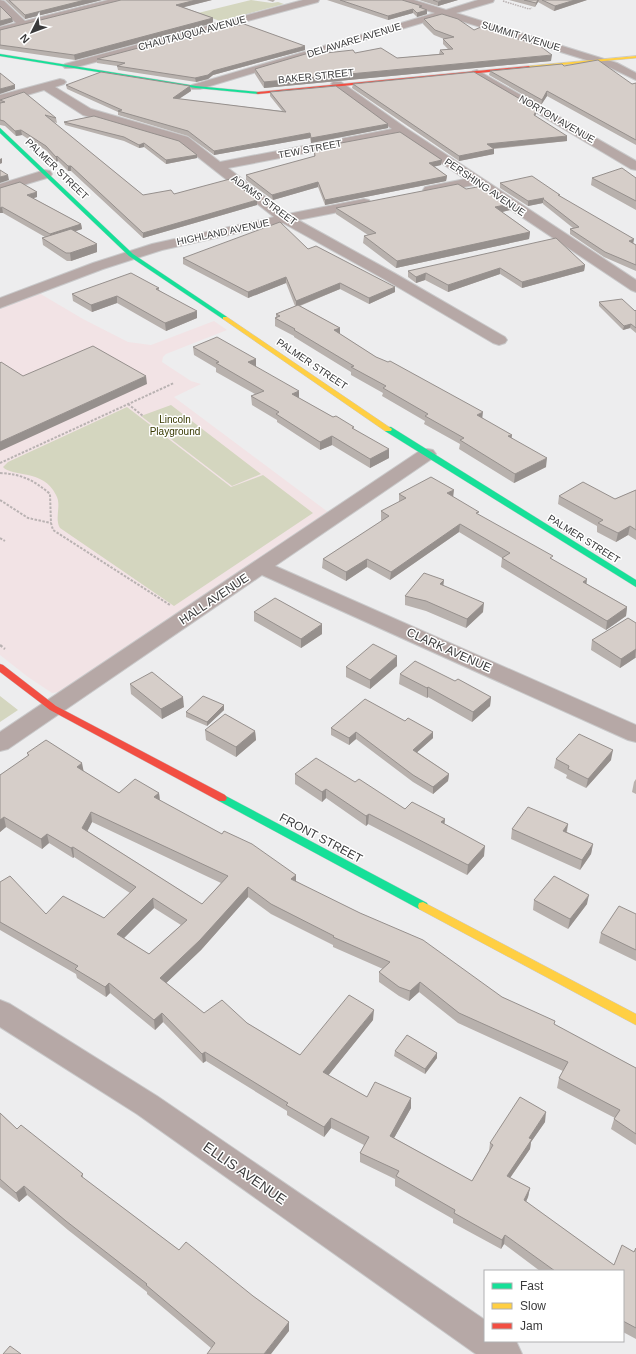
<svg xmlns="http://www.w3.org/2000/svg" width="636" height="1354" viewBox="0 0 636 1354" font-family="Arial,sans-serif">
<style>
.education{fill:#f2e3e5}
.green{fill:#d4d6bf}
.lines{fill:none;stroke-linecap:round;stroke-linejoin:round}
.street-casing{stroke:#c9c9ca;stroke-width:2}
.fast-casing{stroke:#c9c9ca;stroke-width:1}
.slow-casing{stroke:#c9c9ca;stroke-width:1}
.jam-casing{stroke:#c9c9ca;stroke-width:1}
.path-far2{stroke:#b9b2b2;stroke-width:1.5;stroke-dasharray:1.5 1;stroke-linecap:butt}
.path-far1{stroke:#b9b2b2;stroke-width:2;stroke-dasharray:2.5 1.5;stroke-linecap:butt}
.path{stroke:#b9b2b2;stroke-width:2.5;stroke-dasharray:3 2;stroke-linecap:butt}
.street{fill:#b6a8a6;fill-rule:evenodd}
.fast{fill:#16e098;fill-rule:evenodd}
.slow{fill:#ffcf43;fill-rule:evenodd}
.jam{fill:#f24e42;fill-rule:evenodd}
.wall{fill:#b8b1ad;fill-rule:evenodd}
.shaded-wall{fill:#96908d}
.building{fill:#d6cec9;stroke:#96908d;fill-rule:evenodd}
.labels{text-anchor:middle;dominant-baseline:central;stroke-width:3;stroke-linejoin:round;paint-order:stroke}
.far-street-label{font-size:10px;fill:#3a3a3b;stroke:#fff}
.far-park-label{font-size:10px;fill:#373900;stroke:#fff}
.street-label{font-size:12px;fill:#3a3a3b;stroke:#fff}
.near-street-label{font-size:14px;fill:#3a3a3b;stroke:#fff}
</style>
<rect width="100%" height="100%" fill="#ededee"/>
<!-- education -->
<path class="education" d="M 39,293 L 83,319 L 128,342 L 151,345 L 214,321 L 227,330 L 166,354 L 163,357 L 162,362 L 191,381 L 201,384 L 174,397 L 328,512 L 67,689 L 59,692 L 52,693 L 28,677 L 0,655 L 0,307 Z"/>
<!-- green -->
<path class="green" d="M 251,0 L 272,3 L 278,2 L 284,4 L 220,21 L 198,13 Z
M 171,405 L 261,474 L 232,486 L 141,416 Z
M 127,407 L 231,487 L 263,475 L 313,513 L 174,606 L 60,528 C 54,518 62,505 56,495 C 44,469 11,477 3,467 L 8,462 Z
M 0,696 L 18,710 L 0,722 Z"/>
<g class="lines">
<!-- street casing -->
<g class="street-casing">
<path id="street" d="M 0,0 L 4,1 L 25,21 L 108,0 L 125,0 L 124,2 L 0,33 L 0,27 L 16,23 L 0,8 Z
M 303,0 L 319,0 L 318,2 L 73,68 L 65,68 L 63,66 L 65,64 Z
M 399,0 L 414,0 L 446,10 L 478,0 L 494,0 L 493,2 L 456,13 L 617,63 L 636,73 L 636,80 L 609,67 L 445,16 L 200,89 L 192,89 L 190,87 L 192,85 L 435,13 L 400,2 Z
M 477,70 L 636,161 L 636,170 L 631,169 L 473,75 L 471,73 L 473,71 Z
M 60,79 L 64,80 L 66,82 L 64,84 L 55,87 L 91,109 L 188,137 L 220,162 L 392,129 L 331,84 L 333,82 L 341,82 L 406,128 L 636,280 L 636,292 L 631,290 L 474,185 L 430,194 L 425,193 L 423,190 L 425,187 L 465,179 L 400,135 L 228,168 L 288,214 L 364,199 L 369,200 L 371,203 L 369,206 L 298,220 L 394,273 L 505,337 L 507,340 L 505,343 L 499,345 L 493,343 L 384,279 L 283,223 L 162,250 L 103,269 L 0,308 L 0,298 L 93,263 L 152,244 L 274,217 L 180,143 L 83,115 L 44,90 L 0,103 L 0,95 Z
M 45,170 L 50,171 L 52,174 L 50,177 L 0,192 L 0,184 Z
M 427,449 L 433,450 L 436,454 L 433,458 L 275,566 L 636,725 L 636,742 L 628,740 L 262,575 L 8,749 L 0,751 L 0,732 L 421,450 Z
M 0,1000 L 10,1004 L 157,1096 L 485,1320 L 485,1341 L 516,1341 L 522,1354 L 476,1354 L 473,1352 L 137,1114 L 0,1027 Z"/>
</g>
<!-- fast casing -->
<g class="fast-casing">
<path id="fast" d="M 0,54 L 196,86 L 258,92 L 260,93 L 258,94 L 196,88 L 0,56 Z
M 0,128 L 133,254 L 227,317 L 227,319 L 223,319 L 129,256 L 0,133 Z
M 385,427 L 391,427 L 636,580 L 636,587 L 385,431 Z
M 222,794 L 427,903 L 428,906 L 427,909 L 423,910 L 419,909 L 219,801 L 217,798 L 219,795 Z"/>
</g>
<!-- slow casing -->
<g class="slow-casing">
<path id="slow" d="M 636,56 L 636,58 L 529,68 L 527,67 L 529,66 Z
M 223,317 L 227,317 L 392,429 L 391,431 L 385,431 L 223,319 Z
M 423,902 L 636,1014 L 636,1025 L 419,909 L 418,906 L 419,903 Z"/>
</g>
<!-- jam casing -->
<g class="jam-casing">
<path id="jam" d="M 529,66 L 531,68 L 258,94 L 256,93 L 258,92 Z
M 0,664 L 3,665 L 56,706 L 225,795 L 227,798 L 225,801 L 219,801 L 50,710 L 0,672 Z"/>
</g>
<!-- path-far2 -->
<path class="path-far2" d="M 503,1 L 529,9 L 532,8"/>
<!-- path-far1 -->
<path class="path-far1" d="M 128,404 L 143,416
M 0,463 L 174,383
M 0,473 C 21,474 34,480 50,494 L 51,523 L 53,530 L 170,605
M 0,500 L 28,518 L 51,523
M 0,538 L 5,541"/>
<!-- path -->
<path class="path" d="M 0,645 L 5,649"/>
<!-- street -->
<use href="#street" class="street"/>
<!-- fast -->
<use href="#fast" class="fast"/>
<!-- slow -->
<use href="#slow" class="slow"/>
<!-- jam -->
<use href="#jam" class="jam"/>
</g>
<!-- wall -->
<path class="wall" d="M 5,0 L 102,0 L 25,19 Z
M 121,0 L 212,0 L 183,7 L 213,18 L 213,23 L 75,60 L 0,49 L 0,30 Z
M 267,0 L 275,0 L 273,2 Z
M 327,0 L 402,0 L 422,8 L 427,14 L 417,17 L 413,13 L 388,20 Z
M 419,0 L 458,0 L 438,6 Z
M 509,0 L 587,0 L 554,11 L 538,2 L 535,7 Z
M 424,19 L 474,30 L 551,61 L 264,88 L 255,74 L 255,69 L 326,53 L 355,53 L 397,58 L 439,54 L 440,50 L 448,49 L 443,44 L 443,39 L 444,39 L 434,35 L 423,24 Z
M 305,50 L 213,75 L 208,79 L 196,82 L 118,70 L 117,66 L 97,63 L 97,59 Z
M 564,66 L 632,84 L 636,83 L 636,145 L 547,96 L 541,105 L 489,75 L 490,71 Z
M 353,84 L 537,109 L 536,114 L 535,116 L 567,141 L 494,149 L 494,154 L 459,161 L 352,88 Z
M 66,85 L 190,86 L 191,91 L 179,99 L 282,111 L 270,96 L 270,92 L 388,128 L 311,143 L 310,138 L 214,155 L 188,136 L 118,115 L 118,112 L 67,89 Z
M 0,100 L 56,118 L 57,123 L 53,122 L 143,195 L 174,194 L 257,205 L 143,238 L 71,171 L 68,171 L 58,161 L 56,162 L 47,151 L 22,135 L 16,136 L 5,126 L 0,125 L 0,103 L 1,103 Z
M 94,116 L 197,158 L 166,164 L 144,147 L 139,148 L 124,141 L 65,125 L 64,122 Z
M 314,148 L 442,160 L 441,165 L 434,166 L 447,176 L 446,181 L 325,205 L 318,187 L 273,200 L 246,180 L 246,175 L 314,157 Z
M 592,178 L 636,178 L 636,210 L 591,185 Z
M 500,183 L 559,196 L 636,245 L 636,271 L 604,257 L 570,234 L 570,229 L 573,228 L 543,204 L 543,203 L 528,206 L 500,188 Z
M 0,188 L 37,197 L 33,198 L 81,224 L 82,229 L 75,231 L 97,244 L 97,252 L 71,261 L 67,261 L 43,245 L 42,238 L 45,237 L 3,213 L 0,213 Z
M 466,189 L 510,210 L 502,212 L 530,232 L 529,239 L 396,268 L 363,243 L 364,236 L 368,235 L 336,214 L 336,208 Z
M 308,249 L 395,292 L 369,304 L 340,289 L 300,306 L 340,328 L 340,334 L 376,357 L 482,418 L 512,439 L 546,467 L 514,483 L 459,449 L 460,444 L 424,424 L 425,421 L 382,396 L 383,393 L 351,375 L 351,372 L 294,337 L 294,336 L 275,326 L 275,318 L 276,318 L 276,314 L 295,306 L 286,283 L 248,298 L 183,264 L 183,258 Z
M 585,265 L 584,271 L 522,288 L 500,274 L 448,292 L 425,280 L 416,283 L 408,277 L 408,271 Z
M 159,288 L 159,290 L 197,318 L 166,331 L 117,303 L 92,312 L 73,301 L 72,294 Z
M 599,302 L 635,311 L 636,310 L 636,333 L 630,328 L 623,330 L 599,306 Z
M 193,347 L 256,359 L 256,367 L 299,398 L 354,429 L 389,458 L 370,468 L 332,445 L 320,450 L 277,422 L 277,420 L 252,405 L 251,396 L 255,394 L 216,372 L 216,368 L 194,355 Z
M 636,490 L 636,540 L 628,535 L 616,542 L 597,532 L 597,526 L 558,504 L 559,496 L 615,499 Z
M 399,494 L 453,497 L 479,515 L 552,559 L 587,584 L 627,607 L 626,616 L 606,630 L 501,567 L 502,558 L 459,532 L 390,580 L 367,567 L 346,581 L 322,568 L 323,559 L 382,521 L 381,520 L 381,511 L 399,502 Z
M 444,586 L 483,612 L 466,628 L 426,611 L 405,605 L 405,596 Z
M 254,612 L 322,634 L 301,648 L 254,621 Z
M 636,623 L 636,658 L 635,658 L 620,668 L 591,650 L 592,640 Z
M 397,666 L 370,689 L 346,677 L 346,667 Z
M 400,674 L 491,697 L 490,706 L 472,722 L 428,697 L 427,698 L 399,684 Z
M 130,684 L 184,707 L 162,719 L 131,694 Z
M 224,705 L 224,710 L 207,726 L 186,717 L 186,712 Z
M 331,728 L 433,738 L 417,752 L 449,774 L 448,781 L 433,794 L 413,782 L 356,739 L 349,745 L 331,735 Z
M 205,730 L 255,731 L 256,740 L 236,757 L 206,740 Z
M 27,753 L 83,771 L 119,793 L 159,793 L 160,801 L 296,875 L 296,881 L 502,997 L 636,1068 L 636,1145 L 611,1129 L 614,1119 L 615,1118 L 557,1088 L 559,1078 L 563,1071 L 458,1023 L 419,992 L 409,1001 L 399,996 L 379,982 L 379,972 L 383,969 L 333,947 L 333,945 L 271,914 L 248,897 L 201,950 L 166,983 L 204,1013 L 247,1023 L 300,1055 L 373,1020 L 328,1075 L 367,1097 L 411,1098 L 411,1108 L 394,1138 L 472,1181 L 489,1151 L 490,1143 L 545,1122 L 531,1142 L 530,1149 L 510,1178 L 530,1188 L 528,1197 L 526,1202 L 614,1265 L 634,1252 L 636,1248 L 636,1339 L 623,1332 L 623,1271 L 540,1271 L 504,1244 L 501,1249 L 453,1223 L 453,1219 L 395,1186 L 395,1179 L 360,1162 L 360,1153 L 364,1145 L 331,1128 L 324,1137 L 287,1115 L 287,1111 L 206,1061 L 203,1063 L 163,1022 L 155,1030 L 110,993 L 106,997 L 77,978 L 76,974 L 0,930 L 0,882 L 46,914 L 104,918 L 130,893 L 74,857 L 73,858 L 49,843 L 42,849 L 6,827 L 0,832 L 0,775 L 28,756 ZM 92,822 L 221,883 L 202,904 L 87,831 ZM 154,908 L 181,925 L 149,954 L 124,938 Z
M 556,759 L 611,760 L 586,788 L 566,778 L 567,775 L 554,768 Z
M 295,774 L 355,782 L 405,809 L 445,819 L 444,824 L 484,856 L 467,875 L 368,824 L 366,826 L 326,798 L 322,802 L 295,784 Z
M 636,779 L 636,794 L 632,792 L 634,782 Z
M 568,824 L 567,832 L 593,844 L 591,854 L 580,870 L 511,839 L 512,829 Z
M 534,900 L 587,904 L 568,929 L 533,910 Z
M 636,914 L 636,961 L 599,943 L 601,933 Z
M 395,1051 L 437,1053 L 437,1058 L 425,1074 L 394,1056 Z
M 0,1113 L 17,1129 L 83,1174 L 83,1178 L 179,1250 L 253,1296 L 289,1322 L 289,1331 L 211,1348 L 147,1294 L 147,1292 L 68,1230 L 27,1195 L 19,1202 L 0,1187 Z"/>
<!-- shaded-wall -->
<path class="shaded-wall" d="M 85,0 L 102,0 L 25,19 L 25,15 Z
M 196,0 L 212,0 L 177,9 L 176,5 Z
M 443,0 L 458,0 L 438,6 L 438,2 Z
M 538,0 L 539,0 L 538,2 L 535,7 L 536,3 Z
M 575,0 L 587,0 L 554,11 L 555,6 Z
M 413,9 L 413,13 L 388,20 L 388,16 Z
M 427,10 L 427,14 L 417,17 L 417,13 Z
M 12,18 L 13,22 L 0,26 L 0,21 Z
M 213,18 L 213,23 L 75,60 L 74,55 Z
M 305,46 L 305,50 L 213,75 L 208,79 L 196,82 L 195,78 L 213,71 Z
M 552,55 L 551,61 L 264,88 L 264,82 Z
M 15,85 L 15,89 L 0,94 L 0,89 Z
M 190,86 L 191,91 L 174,102 L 173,98 Z
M 547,91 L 547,96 L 541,105 L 542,100 Z
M 537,109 L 536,114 L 533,119 L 534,115 Z
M 388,124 L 388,128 L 311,143 L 311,138 Z
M 21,130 L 22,135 L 16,136 L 15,131 Z
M 310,133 L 310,138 L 214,155 L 214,151 Z
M 567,136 L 567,141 L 486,149 L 487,144 Z
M 144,143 L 144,147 L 139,148 L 139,145 Z
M 494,149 L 494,154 L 459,161 L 459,156 Z
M 197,155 L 197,158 L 166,164 L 166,160 Z
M 57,156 L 58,161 L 56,162 L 56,157 Z
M 2,158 L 2,163 L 0,164 L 0,159 Z
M 442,160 L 441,165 L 429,168 L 429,163 Z
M 68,166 L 71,166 L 71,171 L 68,171 Z
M 8,175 L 9,180 L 0,183 L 0,177 Z
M 447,176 L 446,181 L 325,205 L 325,200 Z
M 318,182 L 318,187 L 273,200 L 272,195 Z
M 37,192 L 37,197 L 28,200 L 27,195 Z
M 544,198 L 543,199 L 543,203 L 528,206 L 528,201 Z
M 257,200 L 257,205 L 143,238 L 143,233 Z
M 510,204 L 510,210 L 494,214 L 495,207 Z
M 2,207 L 3,213 L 0,213 L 0,208 Z
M 81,224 L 82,229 L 50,240 L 50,234 Z
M 530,232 L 529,239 L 396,268 L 397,261 Z
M 634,239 L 633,245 L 629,241 Z
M 97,244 L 97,252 L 71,261 L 70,253 Z
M 585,265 L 584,271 L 522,288 L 522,282 Z
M 500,268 L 500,274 L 448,292 L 448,285 Z
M 426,273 L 425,280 L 416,283 L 416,277 Z
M 286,277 L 286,283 L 248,298 L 248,292 Z
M 340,283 L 340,289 L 296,307 L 296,301 Z
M 395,287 L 395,292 L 369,304 L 369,298 Z
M 117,296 L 117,303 L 92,312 L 91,305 Z
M 197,311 L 197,318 L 166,331 L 165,323 Z
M 631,324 L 630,328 L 623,330 L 624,326 Z
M 340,328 L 340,335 L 334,330 Z
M 256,359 L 256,367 L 248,362 Z
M 146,376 L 147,384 L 0,451 L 0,442 Z
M 299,391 L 299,400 L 292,394 Z
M 483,412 L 482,420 L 477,415 Z
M 512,435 L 511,443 L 508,436 Z
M 332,436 L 332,445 L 320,450 L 320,442 Z
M 389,449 L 389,458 L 370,468 L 370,459 Z
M 547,458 L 546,467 L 514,483 L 515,474 Z
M 454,490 L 453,498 L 447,493 Z
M 460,524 L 459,532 L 390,580 L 391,572 Z
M 630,526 L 628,535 L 616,542 L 618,533 Z
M 367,559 L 367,567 L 346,581 L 346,572 Z
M 587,579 L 586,588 L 583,582 Z
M 444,580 L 443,589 L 440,584 Z
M 484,603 L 483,612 L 466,628 L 467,619 Z
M 627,607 L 626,616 L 606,630 L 607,621 Z
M 322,624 L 322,634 L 301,648 L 301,639 Z
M 636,649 L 635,658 L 620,668 L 621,659 Z
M 397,656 L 397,666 L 370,689 L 370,680 Z
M 428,687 L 428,697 L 427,698 L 427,688 Z
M 183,697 L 184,707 L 162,719 L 161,709 Z
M 491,697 L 490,706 L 472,722 L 473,712 Z
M 224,705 L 224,710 L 207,726 L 207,722 Z
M 255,731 L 256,740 L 236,757 L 236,747 Z
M 356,732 L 356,739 L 349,745 L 349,738 Z
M 433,732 L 433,738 L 413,756 L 413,750 Z
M 613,750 L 611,760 L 586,788 L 588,779 Z
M 82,763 L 84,773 L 77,767 Z
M 449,774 L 448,781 L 433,794 L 433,787 Z
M 326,789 L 326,798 L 322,802 L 322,792 Z
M 159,793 L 160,803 L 154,797 Z
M 91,812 L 92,822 L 84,838 L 82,828 Z
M 369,814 L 368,824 L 366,826 L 366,816 Z
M 4,817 L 6,827 L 0,832 L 0,820 Z
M 445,819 L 444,828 L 441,822 Z
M 568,824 L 566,833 L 563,831 Z
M 47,834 L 49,843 L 42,849 L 41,839 Z
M 593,844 L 591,854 L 580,870 L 582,860 Z
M 485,846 L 484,856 L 467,875 L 468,865 Z
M 73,847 L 74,857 L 73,858 L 71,848 Z
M 296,875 L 296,885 L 291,879 Z
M 248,887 L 248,897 L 201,950 L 161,988 L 160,978 Z
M 589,895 L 587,904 L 568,929 L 570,919 Z
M 153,898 L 154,908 L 118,944 L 117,934 Z
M 420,982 L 419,992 L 409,1001 L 410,991 Z
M 109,983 L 110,993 L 106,997 L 105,987 Z
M 374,1010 L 373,1020 L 323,1082 L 323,1072 Z
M 162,1013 L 163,1022 L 155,1030 L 154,1020 Z
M 205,1052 L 206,1061 L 203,1063 L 202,1054 Z
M 437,1053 L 437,1058 L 425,1074 L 425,1069 Z
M 411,1098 L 411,1108 L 390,1145 L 390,1136 Z
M 546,1112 L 545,1122 L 531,1142 L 530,1149 L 505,1185 L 507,1176 L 529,1138 Z
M 331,1118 L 331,1128 L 324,1137 L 324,1127 Z
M 24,1186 L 27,1195 L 19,1202 L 16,1193 Z
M 530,1188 L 528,1197 L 522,1210 L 524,1200 Z
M 505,1235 L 504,1244 L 501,1249 L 502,1240 Z
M 289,1322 L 289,1331 L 271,1354 L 264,1354 Z"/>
<!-- building -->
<path class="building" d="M 9,0 L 85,0 L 25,15 Z
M 121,0 L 196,0 L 176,5 L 213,18 L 74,55 L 0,45 L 0,30 Z
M 340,0 L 402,0 L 422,6 L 419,7 L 427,10 L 417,13 L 413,9 L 388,16 Z
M 433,0 L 443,0 L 438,2 Z
M 524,0 L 538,0 L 536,3 Z
M 542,0 L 575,0 L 555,6 Z
M 0,6 L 12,18 L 0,21 Z
M 442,14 L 458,19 L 474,30 L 481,27 L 540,46 L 552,55 L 264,82 L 255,69 L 319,50 L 326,53 L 353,50 L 355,53 L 381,48 L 397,58 L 444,54 L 440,50 L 453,49 L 443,39 L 454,37 L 435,30 L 424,19 Z
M 228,24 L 234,26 L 244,24 L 305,46 L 213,71 L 208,75 L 195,78 L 117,66 L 125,63 L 97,59 Z
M 598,60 L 632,84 L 636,83 L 636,140 L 547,91 L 542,100 L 490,71 L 562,64 L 564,66 Z
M 101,72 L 190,86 L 173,98 L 286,112 L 270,92 L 336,86 L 388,124 L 311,138 L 310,133 L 214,151 L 188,131 L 118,111 L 122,110 L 66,85 Z
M 474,72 L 537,109 L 534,115 L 567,136 L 487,144 L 494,149 L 459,156 L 353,84 Z
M 0,73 L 15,85 L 0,89 Z
M 24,92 L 56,118 L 45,115 L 143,195 L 171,190 L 174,194 L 230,179 L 257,200 L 143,233 L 71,166 L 68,166 L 57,156 L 56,157 L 46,146 L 21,130 L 15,131 L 4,121 L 0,120 L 0,103 L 5,102 L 0,100 Z
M 94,116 L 179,141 L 197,155 L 166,160 L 144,143 L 139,145 L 124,137 L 64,122 Z
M 400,132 L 442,160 L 429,163 L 447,176 L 325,200 L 318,182 L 272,195 L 246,175 L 315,156 L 314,148 Z
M 622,168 L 636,178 L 636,201 L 592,178 Z
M 0,170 L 8,175 L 0,177 Z
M 532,176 L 560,195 L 558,195 L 634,239 L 629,241 L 636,245 L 636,265 L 605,252 L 570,229 L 579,227 L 543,199 L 544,198 L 528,201 L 500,183 Z
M 20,182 L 37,192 L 27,195 L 81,224 L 50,234 L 2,207 L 0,208 L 0,188 Z
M 458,184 L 466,189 L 483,186 L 510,204 L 495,207 L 530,232 L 397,261 L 364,236 L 376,233 L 336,208 Z
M 280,222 L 308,249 L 316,246 L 395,287 L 369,298 L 340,283 L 296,301 L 286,277 L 248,292 L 183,258 Z
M 71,229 L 97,244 L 70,253 L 66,253 L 42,238 Z
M 556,238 L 585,265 L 522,282 L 500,268 L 448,285 L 426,273 L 416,277 L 408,271 Z
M 131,273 L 159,288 L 156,289 L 197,311 L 165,323 L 117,296 L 91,305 L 72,294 Z
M 622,299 L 635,311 L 636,310 L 636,328 L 631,324 L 624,326 L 599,302 Z
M 298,305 L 340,328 L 334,330 L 376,357 L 388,362 L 390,361 L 483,412 L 477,415 L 512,435 L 508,436 L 547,458 L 515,474 L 460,440 L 464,438 L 425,416 L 428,414 L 383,388 L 386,386 L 351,367 L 354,366 L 294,330 L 295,329 L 275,318 L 280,316 L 276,314 Z
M 217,337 L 256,359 L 248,362 L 299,391 L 292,394 L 333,417 L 336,416 L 354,427 L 352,428 L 389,449 L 370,459 L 332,436 L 320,442 L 276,414 L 279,412 L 251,396 L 264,391 L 216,363 L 219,362 L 193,347 Z
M 93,346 L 146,376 L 0,442 L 0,363 L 1,362 L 23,376 Z
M 431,477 L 454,490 L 447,493 L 479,512 L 476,513 L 553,556 L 550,558 L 587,579 L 583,582 L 627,607 L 607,621 L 502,558 L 510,553 L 460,524 L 391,572 L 367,559 L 346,572 L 323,559 L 389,516 L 381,511 L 406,498 L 399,494 Z
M 583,482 L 615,499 L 636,490 L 636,530 L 630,526 L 618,533 L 598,523 L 603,520 L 559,496 Z
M 424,573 L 444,580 L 440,584 L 484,603 L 467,619 L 426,601 L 405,596 Z
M 275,598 L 322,624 L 301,639 L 254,612 Z
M 628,618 L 636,623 L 636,649 L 621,659 L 592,640 Z
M 373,644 L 397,656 L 370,680 L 346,667 Z
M 415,661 L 455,681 L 458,679 L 491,697 L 473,712 L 428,687 L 427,688 L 400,674 Z
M 152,672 L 183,697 L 161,709 L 130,684 Z
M 203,696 L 224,705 L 207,722 L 186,712 Z
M 365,699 L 405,721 L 408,718 L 433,732 L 413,750 L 449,774 L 433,787 L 413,775 L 356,732 L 349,738 L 331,728 Z
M 225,714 L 255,731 L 236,747 L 205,730 Z
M 579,734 L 613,750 L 588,779 L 568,769 L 569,766 L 556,759 Z
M 46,740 L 82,763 L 77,767 L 119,793 L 135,779 L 159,793 L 154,797 L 222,834 L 224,831 L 252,844 L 296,875 L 291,879 L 360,913 L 423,940 L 502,997 L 555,1021 L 554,1024 L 636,1068 L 636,1134 L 614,1119 L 620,1110 L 559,1078 L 568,1062 L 459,1013 L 420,982 L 410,991 L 399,987 L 379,972 L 390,962 L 333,937 L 334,936 L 271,904 L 248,887 L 200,940 L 160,978 L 204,1013 L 222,1000 L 247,1023 L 300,1055 L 349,995 L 374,1010 L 323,1072 L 367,1097 L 375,1082 L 411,1098 L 390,1136 L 472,1181 L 493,1145 L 490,1143 L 520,1097 L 546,1112 L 529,1138 L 532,1139 L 507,1176 L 530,1188 L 524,1200 L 614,1265 L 622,1245 L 634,1252 L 636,1248 L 636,1328 L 623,1321 L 623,1271 L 555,1271 L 505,1235 L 502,1240 L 454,1213 L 455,1210 L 396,1176 L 399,1171 L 360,1153 L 369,1137 L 331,1118 L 324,1127 L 286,1105 L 288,1103 L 205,1052 L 202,1054 L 162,1013 L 154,1020 L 109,983 L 105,987 L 75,969 L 78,966 L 0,922 L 0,882 L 10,876 L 46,914 L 63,896 L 104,918 L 136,887 L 73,847 L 71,848 L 47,834 L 41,839 L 4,817 L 0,820 L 0,775 L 29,755 L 27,753 ZM 91,812 L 228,876 L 202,904 L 82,828 ZM 153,898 L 187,920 L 149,954 L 117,934 Z
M 316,758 L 355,782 L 359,779 L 405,809 L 412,802 L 445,819 L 441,822 L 485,846 L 468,865 L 369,814 L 366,816 L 326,789 L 322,792 L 295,774 Z
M 528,807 L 568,824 L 563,831 L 593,844 L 582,860 L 512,829 Z
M 554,876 L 589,895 L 570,919 L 534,900 Z
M 619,906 L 636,914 L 636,950 L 601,933 Z
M 407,1035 L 437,1053 L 425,1069 L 395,1051 Z
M 0,1113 L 17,1129 L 21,1125 L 83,1174 L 81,1176 L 179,1250 L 186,1242 L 253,1296 L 289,1322 L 264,1354 L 207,1354 L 215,1343 L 146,1285 L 147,1284 L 66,1221 L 24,1186 L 16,1193 L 0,1179 Z
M 10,1346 L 21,1354 L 3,1354 Z"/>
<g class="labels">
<!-- far-street labels -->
<g class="far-street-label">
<text transform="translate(192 33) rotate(-15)">CHAUTAUQUA AVENUE</text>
<text transform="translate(521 36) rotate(17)">SUMMIT AVENUE</text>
<text transform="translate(354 40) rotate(-17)">DELAWARE AVENUE</text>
<text transform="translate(316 76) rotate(-6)">BAKER STREET</text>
<text transform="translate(557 119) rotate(30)">NORTON AVENUE</text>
<text transform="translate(310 149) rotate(-11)">TEW STREET</text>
<text transform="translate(57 169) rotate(44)">PALMER STREET</text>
<text transform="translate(485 187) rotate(34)">PERSHING AVENUE</text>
<text transform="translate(264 200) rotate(36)">ADAMS STREET</text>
<text transform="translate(223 232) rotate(-12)">HIGHLAND AVENUE</text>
<text transform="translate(312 364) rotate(34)">PALMER STREET</text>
<text transform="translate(584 539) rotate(32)">PALMER STREET</text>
</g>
<!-- far-park labels -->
<g class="far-park-label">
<text x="175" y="419">Lincoln<tspan x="175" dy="12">Playground</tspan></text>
</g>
<!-- street labels -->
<g class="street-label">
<text transform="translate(214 599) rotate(-34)">HALL AVENUE</text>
<text transform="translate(449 650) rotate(24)">CLARK AVENUE</text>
<text transform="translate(321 838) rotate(28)">FRONT STREET</text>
</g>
<!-- near-street labels -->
<g class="near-street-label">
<text transform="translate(245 1173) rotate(35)">ELLIS AVENUE</text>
</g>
</g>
<!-- legend -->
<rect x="484" y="1270" width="140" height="72" fill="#ffffff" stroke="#b0b0b1"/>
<rect x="492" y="1283" width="20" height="6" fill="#16e098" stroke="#b0b0b1"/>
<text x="520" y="1290" font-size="12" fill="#3a3a3b">Fast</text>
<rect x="492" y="1303" width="20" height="6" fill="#ffcf43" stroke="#b0b0b1"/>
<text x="520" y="1310" font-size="12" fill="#3a3a3b">Slow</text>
<rect x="492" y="1323" width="20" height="6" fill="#f24e42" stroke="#b0b0b1"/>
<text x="520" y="1330" font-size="12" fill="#3a3a3b">Jam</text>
<!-- north arrow -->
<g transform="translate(32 32) rotate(228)" stroke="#ffffff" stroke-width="3" paint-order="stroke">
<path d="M0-3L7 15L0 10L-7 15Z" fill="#3a3a3b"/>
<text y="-6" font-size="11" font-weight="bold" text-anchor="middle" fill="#3a3a3b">N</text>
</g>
</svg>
